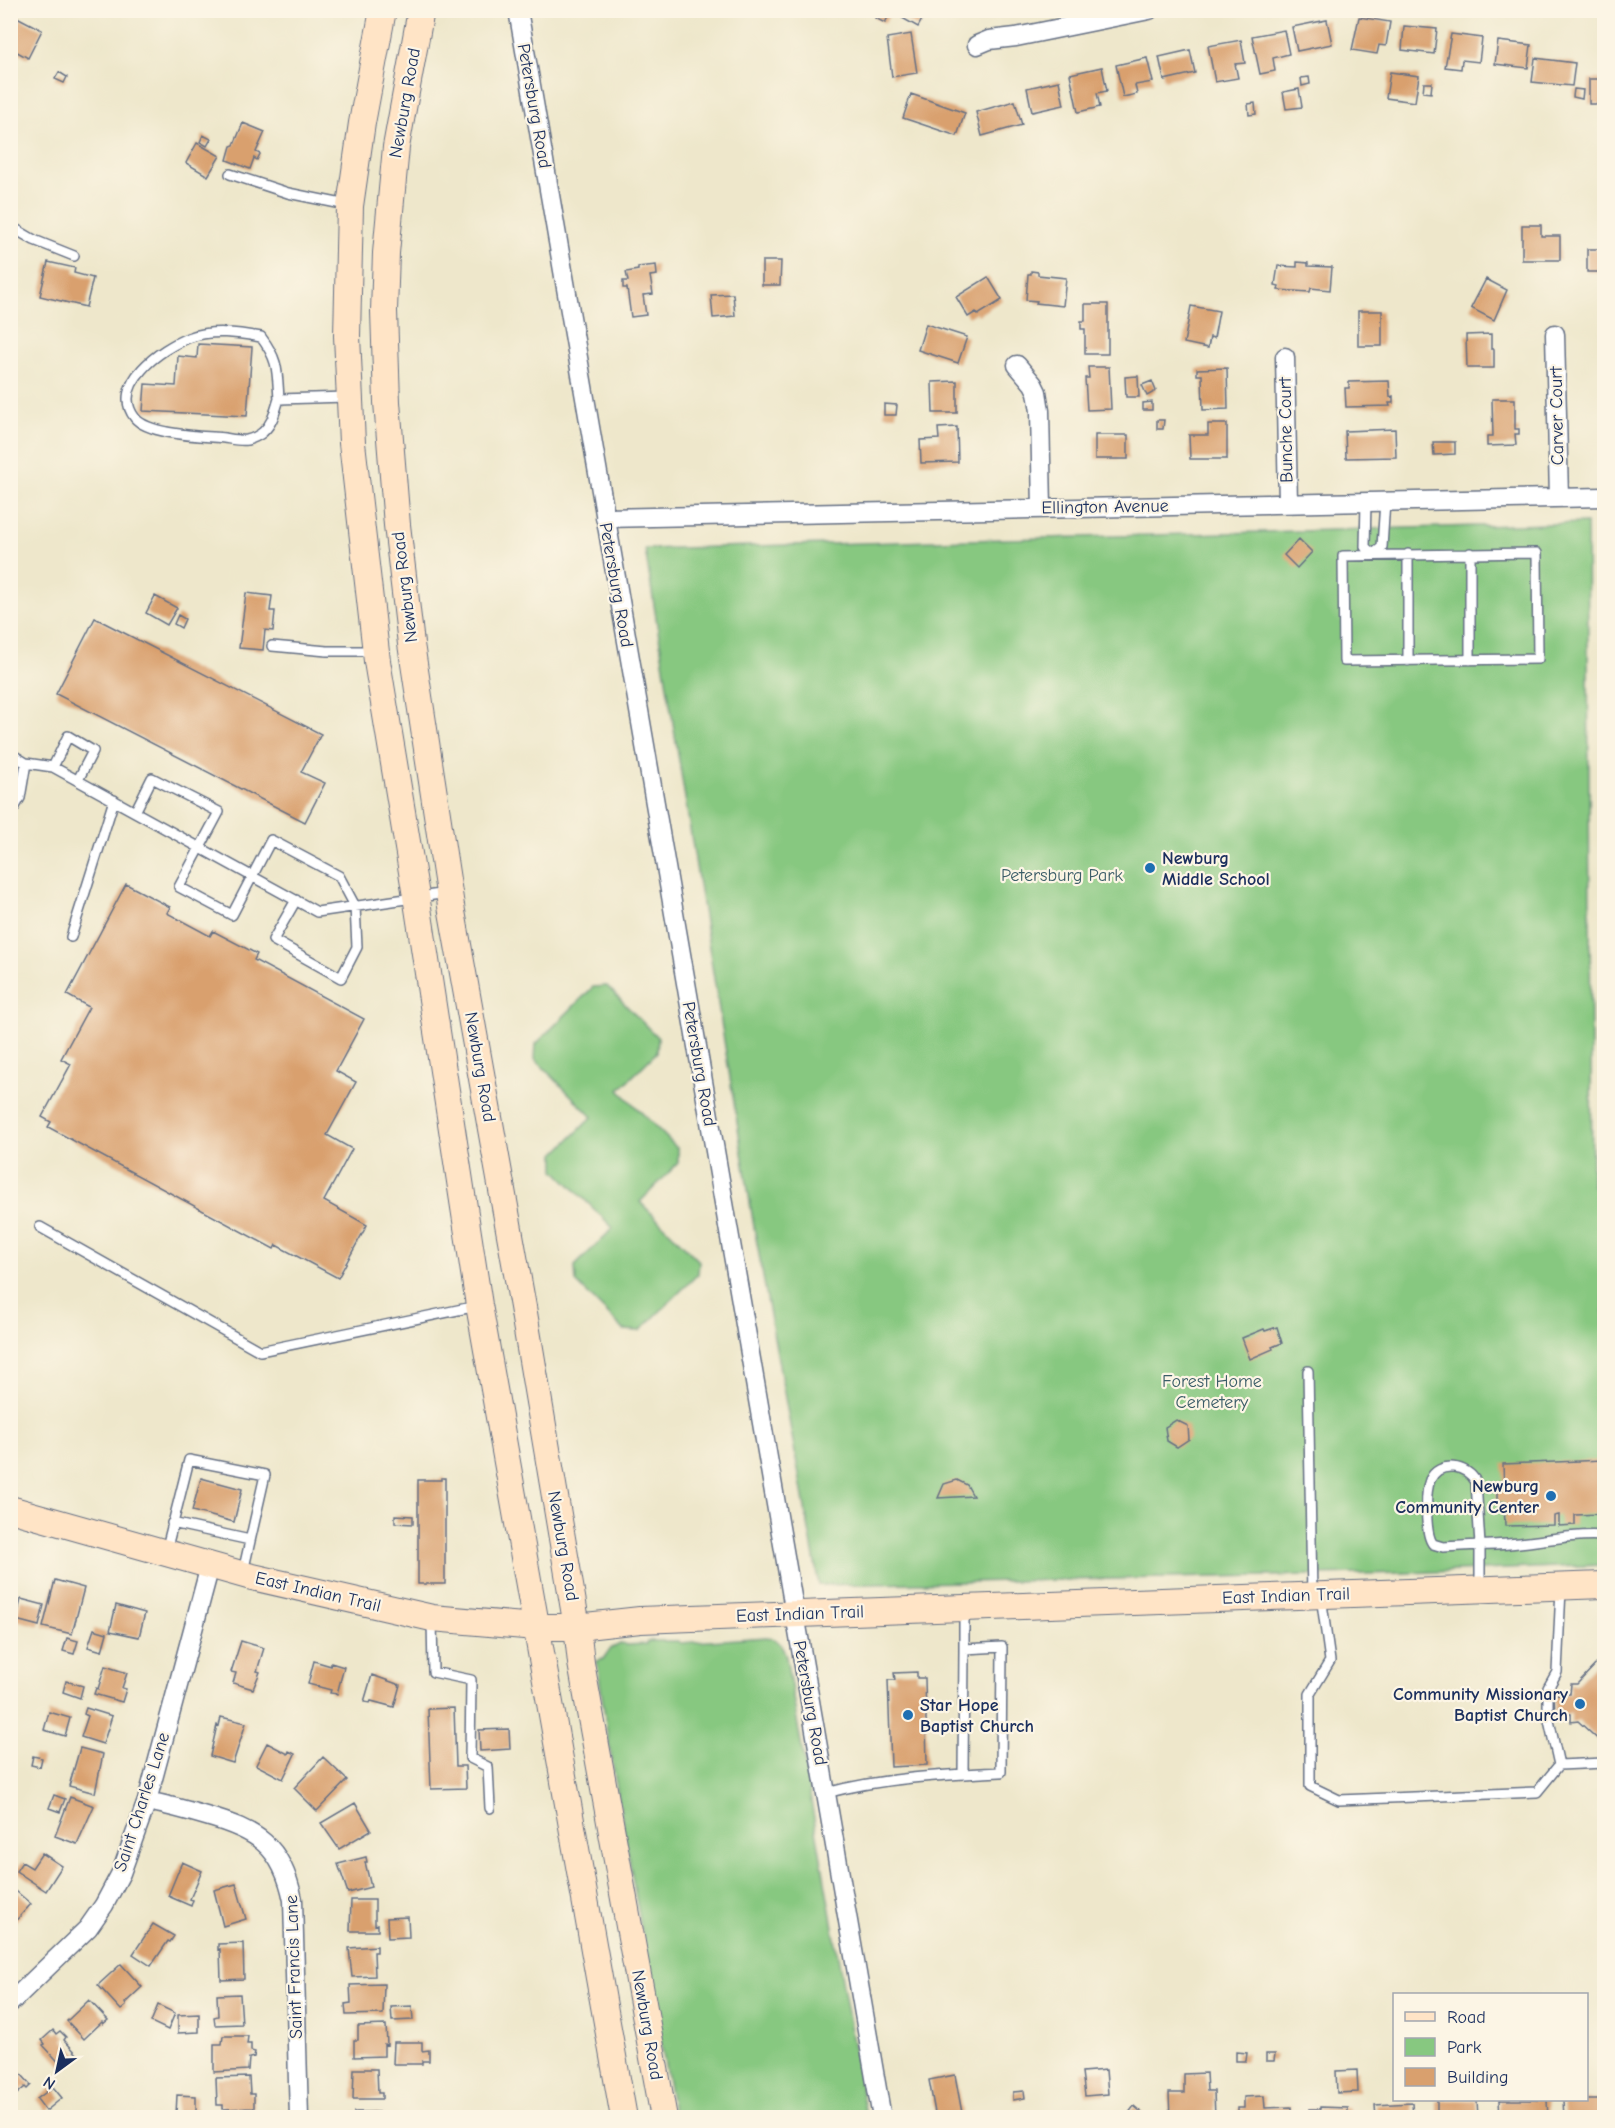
<svg xmlns="http://www.w3.org/2000/svg" width="1615" height="2128" viewBox="0 0 1615 2128" font-family="'Comic Neue',sans-serif">
<style>
.green{fill:#87c880;stroke:#517c6f;stroke-width:1.5}
.building{fill:#d9a06e}
.lines{fill:none;stroke-linecap:round;stroke-linejoin:round}
.lane-casing{stroke:#656f84;stroke-width:12}
.street-casing{stroke:#656f84;stroke-width:21}
.secondary-casing{stroke:#656f84;stroke-width:28}
.lane{stroke:#fff;stroke-width:9}
.street{stroke:#fff;stroke-width:18}
.secondary{stroke:#ffe4c6;stroke-width:26}
.poi-dot{fill:#1f6fb2;stroke:#fcf5e5;stroke-width:2}
.labels{text-anchor:middle;dominant-baseline:central;stroke-width:4.5;stroke-linejoin:round;paint-order:stroke}
.street-label{font-size:18px;fill:#1b2f5e;stroke:#fcf5e5}
.poi-label{font-size:18px;font-weight:bold;fill:#1b2f5e;stroke:#fcf5e5;text-anchor:start}
.park-label{font-size:18px;fill:#3b5d68;stroke:#fcf5e5}
</style>
<rect width="100%" height="100%" fill="#fcf5e5"/>
<filter id="ink" filterUnits="userSpaceOnUse"><feTurbulence type="fractalNoise" baseFrequency=".0167" numOctaves="2"/><feDisplacementMap in="SourceGraphic" scale="12" xChannelSelector="R" yChannelSelector="G"/><feConvolveMatrix kernelMatrix="1 2 1 2 8 2 1 2 1" color-interpolation-filters="sRGB"/></filter>
<filter id="wash" filterUnits="userSpaceOnUse"><feTurbulence type="fractalNoise" baseFrequency=".008" numOctaves="4" result="noise"/><feDisplacementMap in="SourceGraphic" scale="24" xChannelSelector="R" yChannelSelector="G"/><feGaussianBlur stdDeviation="1.35" result="paint"/><feColorMatrix in="noise" values="0 0 0 0 0 0 0 0 0 0 0 0 0 0 0 0 0 1.4 0 .05"/><feComposite in="paint" operator="in"/></filter>
<g filter="url(#wash)">
<rect width="100%" height="100%" fill="#eee7cb"/>
<!-- green -->
<path class="green" d="M 1587,523 L 1592,1186 L 1604,1186 L 1604,1565 L 1406,1573 L 819,1585 L 754,1227 L 645,549 Z
M 607,986 L 658,1038 L 657,1052 L 619,1090 L 678,1149 L 678,1163 L 640,1202 L 699,1261 L 698,1274 L 640,1331 L 624,1330 L 576,1282 L 575,1266 L 613,1228 L 555,1170 L 555,1154 L 592,1117 L 535,1059 L 536,1044 L 593,987 Z
M 767,1637 C 779,1640 783,1645 786,1657 L 866,2117 L 674,2117 L 608,1738 L 597,1661 L 603,1659 L 610,1649 L 622,1643 L 627,1645 L 646,1644 L 647,1641 L 678,1641 L 680,1643 Z"/>
<g id="blocks">
<!-- building -->
<path class="building" d="M 879,10 L 890,13 L 885,23 L 875,18 Z
M 900,10 L 927,10 L 918,27 L 897,15 Z
M 15,16 L 42,30 L 28,58 L 10,48 L 10,24 Z
M 1359,17 L 1390,22 L 1386,46 L 1379,45 L 1377,54 L 1352,50 Z
M 1327,20 L 1332,44 L 1297,51 L 1292,27 Z
M 1404,26 L 1437,29 L 1434,54 L 1402,50 Z
M 1284,30 L 1289,54 L 1273,58 L 1275,71 L 1260,74 L 1252,36 Z
M 911,34 L 917,73 L 892,77 L 887,38 Z
M 1451,34 L 1482,38 L 1479,62 L 1462,60 L 1461,69 L 1445,67 Z
M 1241,40 L 1245,63 L 1235,64 L 1238,78 L 1215,82 L 1208,46 Z
M 1498,41 L 1531,45 L 1528,68 L 1495,64 Z
M 1190,50 L 1195,73 L 1164,80 L 1159,57 Z
M 1147,58 L 1153,82 L 1135,85 L 1137,94 L 1123,97 L 1116,65 Z
M 1535,58 L 1575,63 L 1572,86 L 1532,82 Z
M 1102,67 L 1107,91 L 1097,93 L 1100,107 L 1078,112 L 1070,74 Z
M 59,72 L 67,77 L 64,83 L 55,79 Z
M 1390,72 L 1419,76 L 1415,102 L 1386,98 Z
M 1309,77 L 1310,84 L 1302,86 L 1301,78 Z
M 1589,79 L 1604,79 L 1604,104 L 1589,104 Z
M 1059,81 L 1064,105 L 1032,112 L 1027,88 Z
M 1424,83 L 1432,83 L 1431,93 L 1423,92 Z
M 1299,89 L 1302,107 L 1286,109 L 1283,92 Z
M 1574,89 L 1583,90 L 1582,99 L 1573,97 Z
M 911,94 L 965,113 L 957,136 L 903,118 Z
M 1015,101 L 1022,125 L 982,136 L 976,112 Z
M 1255,103 L 1256,114 L 1249,115 L 1248,104 Z
M 243,123 L 265,132 L 256,152 L 260,154 L 257,160 L 254,158 L 250,169 L 227,160 L 231,146 L 234,145 Z
M 203,135 L 211,139 L 207,146 L 200,142 Z
M 197,143 L 220,156 L 208,176 L 186,163 Z
M 1522,225 L 1541,225 L 1541,236 L 1560,236 L 1560,260 L 1522,260 Z
M 1587,249 L 1604,249 L 1604,272 L 1587,272 Z
M 762,261 L 781,261 L 780,285 L 762,285 Z
M 48,262 L 75,268 L 74,273 L 93,278 L 86,307 L 40,296 Z
M 1297,262 L 1308,263 L 1308,266 L 1332,267 L 1330,290 L 1311,288 L 1310,292 L 1278,290 L 1279,286 L 1275,285 L 1278,266 L 1297,267 Z
M 656,265 L 657,275 L 650,276 L 653,294 L 643,295 L 646,315 L 631,317 L 627,288 L 623,288 L 623,281 L 628,281 L 626,272 L 638,270 L 638,267 Z
M 1031,271 L 1038,272 L 1038,275 L 1066,278 L 1063,306 L 1036,303 L 1037,301 L 1026,300 L 1028,274 L 1031,274 Z
M 988,277 L 1002,300 L 978,315 L 976,312 L 968,317 L 956,297 Z
M 1486,279 L 1507,290 L 1494,320 L 1471,308 Z
M 733,294 L 735,316 L 713,318 L 711,295 Z
M 1085,304 L 1108,304 L 1108,354 L 1085,354 L 1085,329 L 1081,329 L 1081,321 L 1085,321 Z
M 1191,306 L 1219,311 L 1214,338 L 1210,337 L 1208,348 L 1184,343 Z
M 1358,311 L 1382,311 L 1382,346 L 1358,346 Z
M 926,324 L 967,337 L 958,363 L 918,350 Z
M 1491,334 L 1491,349 L 1494,349 L 1494,368 L 1467,368 L 1466,335 Z
M 198,344 L 252,347 L 247,416 L 143,411 L 145,384 L 176,386 L 178,356 L 197,358 Z
M 1088,367 L 1109,367 L 1111,409 L 1087,410 L 1085,378 L 1089,378 Z
M 1227,368 L 1228,409 L 1203,410 L 1202,375 L 1197,375 L 1197,369 Z
M 1138,376 L 1139,397 L 1126,397 L 1125,377 Z
M 957,381 L 957,413 L 933,413 L 932,382 Z
M 1152,381 L 1156,391 L 1147,396 L 1142,385 Z
M 1389,381 L 1390,397 L 1393,396 L 1393,403 L 1389,403 L 1390,406 L 1346,407 L 1345,388 L 1349,388 L 1349,382 Z
M 1492,399 L 1515,399 L 1515,429 L 1519,429 L 1519,434 L 1515,434 L 1516,445 L 1487,446 L 1487,436 L 1493,436 Z
M 1152,402 L 1152,410 L 1143,410 L 1143,403 Z
M 884,404 L 897,405 L 896,415 L 884,415 Z
M 1157,420 L 1164,420 L 1163,429 L 1157,429 Z
M 1208,424 L 1227,424 L 1227,459 L 1190,459 L 1189,435 L 1208,435 Z
M 957,427 L 958,462 L 921,463 L 920,440 L 939,439 L 938,428 Z
M 1395,429 L 1396,457 L 1346,458 L 1345,431 Z
M 1095,435 L 1128,435 L 1128,459 L 1095,459 Z
M 1433,442 L 1455,442 L 1455,454 L 1434,455 Z
M 1299,539 L 1312,552 L 1297,568 L 1284,555 Z
M 246,593 L 272,596 L 270,611 L 275,611 L 273,631 L 265,630 L 263,650 L 239,648 Z
M 155,596 L 177,608 L 167,625 L 146,613 Z
M 178,615 L 185,619 L 181,628 L 174,624 Z
M 95,618 L 321,734 L 301,772 L 325,783 L 305,822 L 56,694 Z
M 126,884 L 170,907 L 167,913 L 210,936 L 213,931 L 257,954 L 254,960 L 364,1019 L 336,1071 L 356,1082 L 327,1135 L 352,1149 L 324,1201 L 367,1225 L 338,1278 L 276,1245 L 274,1249 L 48,1127 L 51,1122 L 42,1117 L 71,1064 L 61,1059 L 89,1007 L 67,995 Z
M 1277,1327 L 1282,1343 L 1272,1347 L 1273,1349 L 1250,1359 L 1242,1338 L 1264,1329 L 1265,1331 Z
M 1176,1420 L 1188,1426 L 1189,1439 L 1177,1447 L 1167,1441 L 1165,1427 Z
M 1604,1460 L 1604,1514 L 1575,1515 L 1575,1525 L 1559,1526 L 1559,1515 L 1554,1516 L 1554,1525 L 1505,1526 L 1504,1502 L 1497,1502 L 1497,1490 L 1504,1490 L 1503,1464 Z
M 201,1478 L 242,1489 L 234,1522 L 192,1511 Z
M 441,1478 L 445,1478 L 445,1584 L 418,1584 L 418,1480 L 441,1480 Z
M 957,1480 L 967,1485 L 973,1496 L 938,1498 L 944,1484 Z
M 395,1515 L 413,1516 L 413,1524 L 395,1523 Z
M 55,1580 L 84,1588 L 72,1634 L 43,1627 Z
M 21,1599 L 44,1605 L 39,1626 L 16,1620 Z
M 116,1605 L 145,1613 L 139,1637 L 110,1631 Z
M 94,1629 L 107,1633 L 102,1651 L 88,1647 Z
M 67,1638 L 78,1641 L 74,1654 L 63,1651 Z
M 241,1641 L 264,1648 L 257,1671 L 260,1672 L 253,1689 L 233,1683 L 236,1673 L 231,1672 Z
M 1601,1659 L 1604,1659 L 1604,1745 L 1578,1721 L 1571,1722 L 1571,1714 L 1555,1714 L 1554,1694 L 1570,1694 L 1571,1684 L 1577,1684 Z
M 314,1661 L 331,1666 L 331,1663 L 344,1667 L 337,1694 L 330,1693 L 331,1690 L 308,1684 Z
M 105,1666 L 127,1673 L 122,1688 L 126,1689 L 122,1702 L 94,1694 L 96,1688 L 98,1689 Z
M 917,1672 L 917,1678 L 925,1678 L 927,1765 L 891,1767 L 888,1680 L 895,1680 L 894,1673 Z
M 372,1675 L 400,1685 L 394,1707 L 371,1701 L 370,1703 L 364,1702 Z
M 66,1681 L 83,1686 L 80,1698 L 63,1692 Z
M 86,1708 L 112,1716 L 103,1744 L 81,1737 L 88,1716 L 84,1714 Z
M 454,1708 L 456,1766 L 465,1766 L 466,1788 L 431,1789 L 428,1709 Z
M 49,1712 L 70,1718 L 65,1736 L 44,1730 Z
M 221,1717 L 246,1723 L 233,1763 L 210,1756 L 217,1725 L 219,1726 Z
M 509,1729 L 510,1749 L 480,1751 L 479,1730 Z
M 267,1743 L 288,1754 L 289,1751 L 295,1754 L 283,1779 L 256,1765 Z
M 80,1748 L 103,1754 L 95,1793 L 69,1786 Z
M 33,1756 L 42,1758 L 40,1767 L 31,1765 Z
M 323,1757 L 347,1780 L 317,1811 L 294,1788 Z
M 54,1795 L 65,1799 L 60,1812 L 49,1808 Z
M 70,1797 L 94,1806 L 77,1844 L 55,1836 Z
M 355,1803 L 371,1830 L 339,1849 L 321,1823 Z
M 42,1853 L 62,1866 L 46,1891 L 16,1871 L 22,1862 L 32,1868 Z
M 366,1857 L 367,1862 L 365,1862 L 371,1887 L 348,1893 L 338,1864 Z
M 182,1862 L 202,1871 L 190,1899 L 193,1900 L 191,1906 L 168,1896 Z
M 236,1884 L 246,1919 L 223,1926 L 214,1890 Z
M 10,1886 L 31,1904 L 10,1927 Z
M 351,1900 L 375,1900 L 375,1925 L 378,1924 L 378,1931 L 350,1931 Z
M 408,1917 L 409,1937 L 388,1938 L 387,1918 Z
M 153,1924 L 174,1936 L 170,1942 L 168,1941 L 151,1966 L 133,1954 Z
M 243,1943 L 244,1979 L 221,1980 L 220,1949 L 218,1950 L 218,1944 Z
M 377,1946 L 377,1952 L 374,1952 L 375,1976 L 352,1977 L 349,1948 Z
M 121,1964 L 142,1987 L 125,2003 L 126,2006 L 121,2010 L 98,1985 Z
M 384,1984 L 383,2014 L 346,2015 L 345,2004 L 351,2003 L 350,1985 Z
M 240,1994 L 242,2024 L 215,2025 L 214,2017 L 218,2016 L 217,1995 Z
M 89,2000 L 108,2020 L 103,2024 L 102,2022 L 84,2039 L 67,2021 Z
M 158,2005 L 175,2013 L 168,2030 L 151,2022 Z
M 412,2006 L 413,2020 L 392,2021 L 391,2007 Z
M 199,2014 L 199,2032 L 178,2033 L 178,2015 Z
M 386,2025 L 387,2045 L 384,2044 L 384,2056 L 354,2057 L 354,2040 L 358,2040 L 358,2026 Z
M 53,2030 L 56,2034 L 60,2031 L 66,2037 L 64,2040 L 78,2055 L 64,2068 L 43,2045 L 45,2044 L 42,2040 Z
M 223,2036 L 248,2036 L 247,2044 L 251,2044 L 251,2051 L 255,2052 L 254,2057 L 249,2058 L 248,2070 L 214,2072 L 214,2044 L 222,2044 Z
M 394,2042 L 422,2042 L 422,2051 L 429,2050 L 429,2061 L 422,2061 L 422,2064 L 393,2064 Z
M 1236,2052 L 1247,2053 L 1246,2061 L 1236,2061 Z
M 1266,2054 L 1275,2054 L 1274,2061 L 1266,2061 Z
M 12,2064 L 31,2085 L 27,2089 L 25,2087 L 10,2100 L 10,2066 Z
M 354,2069 L 377,2069 L 378,2093 L 382,2093 L 382,2099 L 353,2099 Z
M 1106,2070 L 1108,2094 L 1085,2096 L 1082,2072 Z
M 1357,2070 L 1358,2092 L 1337,2093 L 1336,2071 Z
M 1206,2073 L 1207,2091 L 1214,2091 L 1215,2118 L 1170,2118 L 1169,2093 L 1184,2093 L 1184,2074 Z
M 955,2075 L 962,2113 L 936,2118 L 929,2080 Z
M 249,2077 L 250,2094 L 254,2094 L 254,2108 L 223,2109 L 223,2105 L 217,2105 L 216,2078 Z
M 53,2087 L 62,2098 L 46,2111 L 37,2099 Z
M 1024,2091 L 1025,2098 L 1013,2100 L 1013,2092 Z
M 177,2095 L 196,2096 L 196,2115 L 176,2114 Z
M 1264,2096 L 1265,2108 L 1291,2107 L 1291,2118 L 1238,2118 L 1238,2108 L 1244,2108 L 1244,2097 Z
M 1437,2100 L 1477,2100 L 1478,2118 L 1437,2118 Z
M 1499,2100 L 1547,2100 L 1548,2118 L 1500,2118 Z
M 1563,2100 L 1602,2100 L 1602,2118 L 1564,2118 Z
M 1412,2103 L 1413,2118 L 1376,2118 L 1375,2105 Z
M 1134,2106 L 1148,2118 L 1125,2118 Z
M 1320,2107 L 1348,2108 L 1348,2118 L 1309,2118 L 1309,2109 L 1320,2109 Z
M 354,2112 L 378,2112 L 378,2118 L 354,2118 Z"/>
</g>
</g>
<g filter="url(#ink)">
<use href="#blocks" fill-opacity="0" stroke="#656f84" stroke-width="1.5"/>
<g class="lines">
<!-- lane casing -->
<g class="lane-casing">
<path id="lane" d="M 230,174 L 288,193 L 347,205
M 10,226 L 34,240 L 74,256
M 279,399 C 275,411 273,423 263,432 C 260,435 252,439 247,440 C 240,441 231,439 224,438 C 203,436 149,435 135,418 C 109,385 162,348 188,338 C 212,329 238,333 261,337 C 279,361 277,371 279,399 L 347,397
M 1366,502 L 1365,547 L 1373,554 L 1382,547 L 1385,501
M 1470,553 L 1470,660
M 1537,553 L 1538,659 L 1344,661 L 1343,556 Z
M 272,646 L 327,651 L 373,651
M 1408,661 L 1408,554
M 10,753 L 26,763 L 53,767 L 317,912 L 447,893
M 53,767 L 68,736 L 93,751 L 78,780
M 135,812 L 152,778 L 219,812 L 179,887 L 232,915 L 271,840 L 339,876 L 355,906 L 357,947 L 341,978 L 273,940 L 296,900
M 10,815 L 20,798 L 26,763
M 71,937 L 114,800
M 40,1227 L 260,1351 L 477,1306
M 1308,1371 L 1312,1595
M 172,1523 L 250,1540
M 166,1551 L 189,1460 L 265,1475 L 243,1572
M 1480,1587 L 1480,1545 L 1443,1547 L 1433,1544 C 1425,1535 1425,1492 1430,1480 C 1439,1460 1468,1465 1476,1482 L 1480,1545 C 1522,1547 1563,1533 1604,1536
M 1321,1596 L 1330,1661 L 1310,1694 L 1310,1786 L 1339,1800 L 1537,1792 L 1559,1765 L 1548,1716 L 1548,1688 L 1557,1672 L 1561,1589
M 432,1620 L 433,1672 L 471,1680 L 470,1758 L 488,1767 L 490,1808
M 964,1649 L 964,1610
M 1559,1765 L 1604,1763
M 826,1793 C 882,1778 942,1775 1001,1772 L 1002,1647 L 964,1649 L 963,1774"/>
</g>
<!-- street casing -->
<g class="street-casing">
<path id="street" d="M 518,10 L 882,2118
M 977,45 L 989,40 L 1016,37 L 1149,10
M 1555,334 L 1559,498
M 1285,357 L 1288,503
M 1017,365 L 1033,384 L 1037,392 L 1040,411 L 1042,509
M 605,518 L 1604,497
M 147,1801 C 167,1805 186,1810 206,1816 C 256,1830 282,1845 293,1900 L 299,2118
M 10,2003 L 88,1928 L 104,1905 L 121,1873 L 147,1801 L 210,1566"/>
</g>
<!-- secondary casing -->
<g class="secondary-casing">
<path id="secondary" d="M 383,10 L 362,123 L 350,206 L 347,336 L 352,443 L 377,661 L 418,908 L 479,1305 L 624,2118
M 421,10 L 396,147 L 386,253 L 384,311 L 387,402 L 397,525 L 411,644 L 451,906 L 523,1307 L 577,1627 L 581,1663 L 664,2118
M 10,1509 L 248,1576 L 432,1618 L 535,1627 L 577,1627 L 640,1620 L 826,1613 L 1604,1585"/>
</g>
<!-- lane -->
<use href="#lane" class="lane"/>
<!-- street -->
<use href="#street" class="street"/>
<!-- secondary -->
<use href="#secondary" class="secondary"/>
</g>
</g>
<!-- markers -->
<g class="poi-dot">
<circle cx="1150" cy="868" r="6"/>
<circle cx="1551" cy="1496" r="6"/>
<circle cx="1580" cy="1704" r="6"/>
<circle cx="908" cy="1715" r="6"/>
</g>
<g class="labels">
<!-- street labels -->
<g class="street-label">
<text transform="translate(405 103) rotate(-80)">Newburg Road</text>
<text transform="translate(534 106) rotate(80)">Petersburg Road</text>
<text transform="translate(1557 416) rotate(-91)">Carver Court</text>
<text transform="translate(1286 430) rotate(-91)">Bunche Court</text>
<text transform="translate(1105 507) rotate(-1)">Ellington Avenue</text>
<text transform="translate(616 585) rotate(80)">Petersburg Road</text>
<text transform="translate(405 587) rotate(-97)">Newburg Road</text>
<text transform="translate(699 1064) rotate(80)">Petersburg Road</text>
<text transform="translate(480 1067) rotate(80)">Newburg Road</text>
<text transform="translate(563 1546) rotate(80)">Newburg Road</text>
<text transform="translate(318 1592) rotate(13)">East Indian Trail</text>
<text transform="translate(1286 1596) rotate(-2)">East Indian Trail</text>
<text transform="translate(800 1614) rotate(-2)">East Indian Trail</text>
<text transform="translate(810 1703) rotate(80)">Petersburg Road</text>
<text transform="translate(142 1802) rotate(-72)">Saint Charles Lane</text>
<text transform="translate(294 1967) rotate(-92)">Saint Francis Lane</text>
<text transform="translate(647 2025) rotate(80)">Newburg Road</text>
</g>
<!-- poi labels -->
<g class="poi-label">
<text x="1162" y="858">Newburg<tspan x="1162" dy="21">Middle School</tspan></text>
<text x="1539" y="1486" text-anchor="end">Newburg<tspan x="1539" dy="21">Community Center</tspan></text>
<text x="1568" y="1694" text-anchor="end">Community Missionary<tspan x="1568" dy="21">Baptist Church</tspan></text>
<text x="920" y="1705">Star Hope<tspan x="920" dy="21">Baptist Church</tspan></text>
</g>
<!-- park labels -->
<g class="park-label">
<text x="1062" y="875">Petersburg Park</text>
<text x="1212" y="1381">Forest Home<tspan x="1212" dy="21">Cemetery</tspan></text>
</g>
</g>
<!-- margin -->
<rect width="1615" height="2128" fill="none" stroke="#fcf5e5" stroke-width="36"/>
<!-- legend -->
<rect x="1393" y="1993" width="195" height="108" fill="#fcf5e5" stroke="#a2a6af" stroke-width="1.5"/>
<rect x="1405" y="2012" width="30" height="9" fill="#ffe4c6" stroke="#a2a6af" stroke-width="1.5"/>
<text x="1447" y="2023" font-size="18" fill="#1b2f5e">Road</text>
<rect x="1405" y="2038" width="30" height="18" fill="#87c880" stroke="#a2a6af" stroke-width="1.5"/>
<text x="1447" y="2053" font-size="18" fill="#1b2f5e">Park</text>
<rect x="1405" y="2068" width="30" height="18" fill="#d9a06e" stroke="#a2a6af" stroke-width="1.5"/>
<text x="1447" y="2083" font-size="18" fill="#1b2f5e">Building</text>
<!-- north arrow -->
<g transform="translate(57 2071) rotate(213)" stroke="#fcf5e5" stroke-width="4.5" paint-order="stroke">
<path d="M0-4.5L10 22L0 15L-10 22Z" fill="#1b2f5e"/>
<text y="-9" font-size="16" font-weight="bold" text-anchor="middle" fill="#1b2f5e">N</text>
</g>
</svg>
